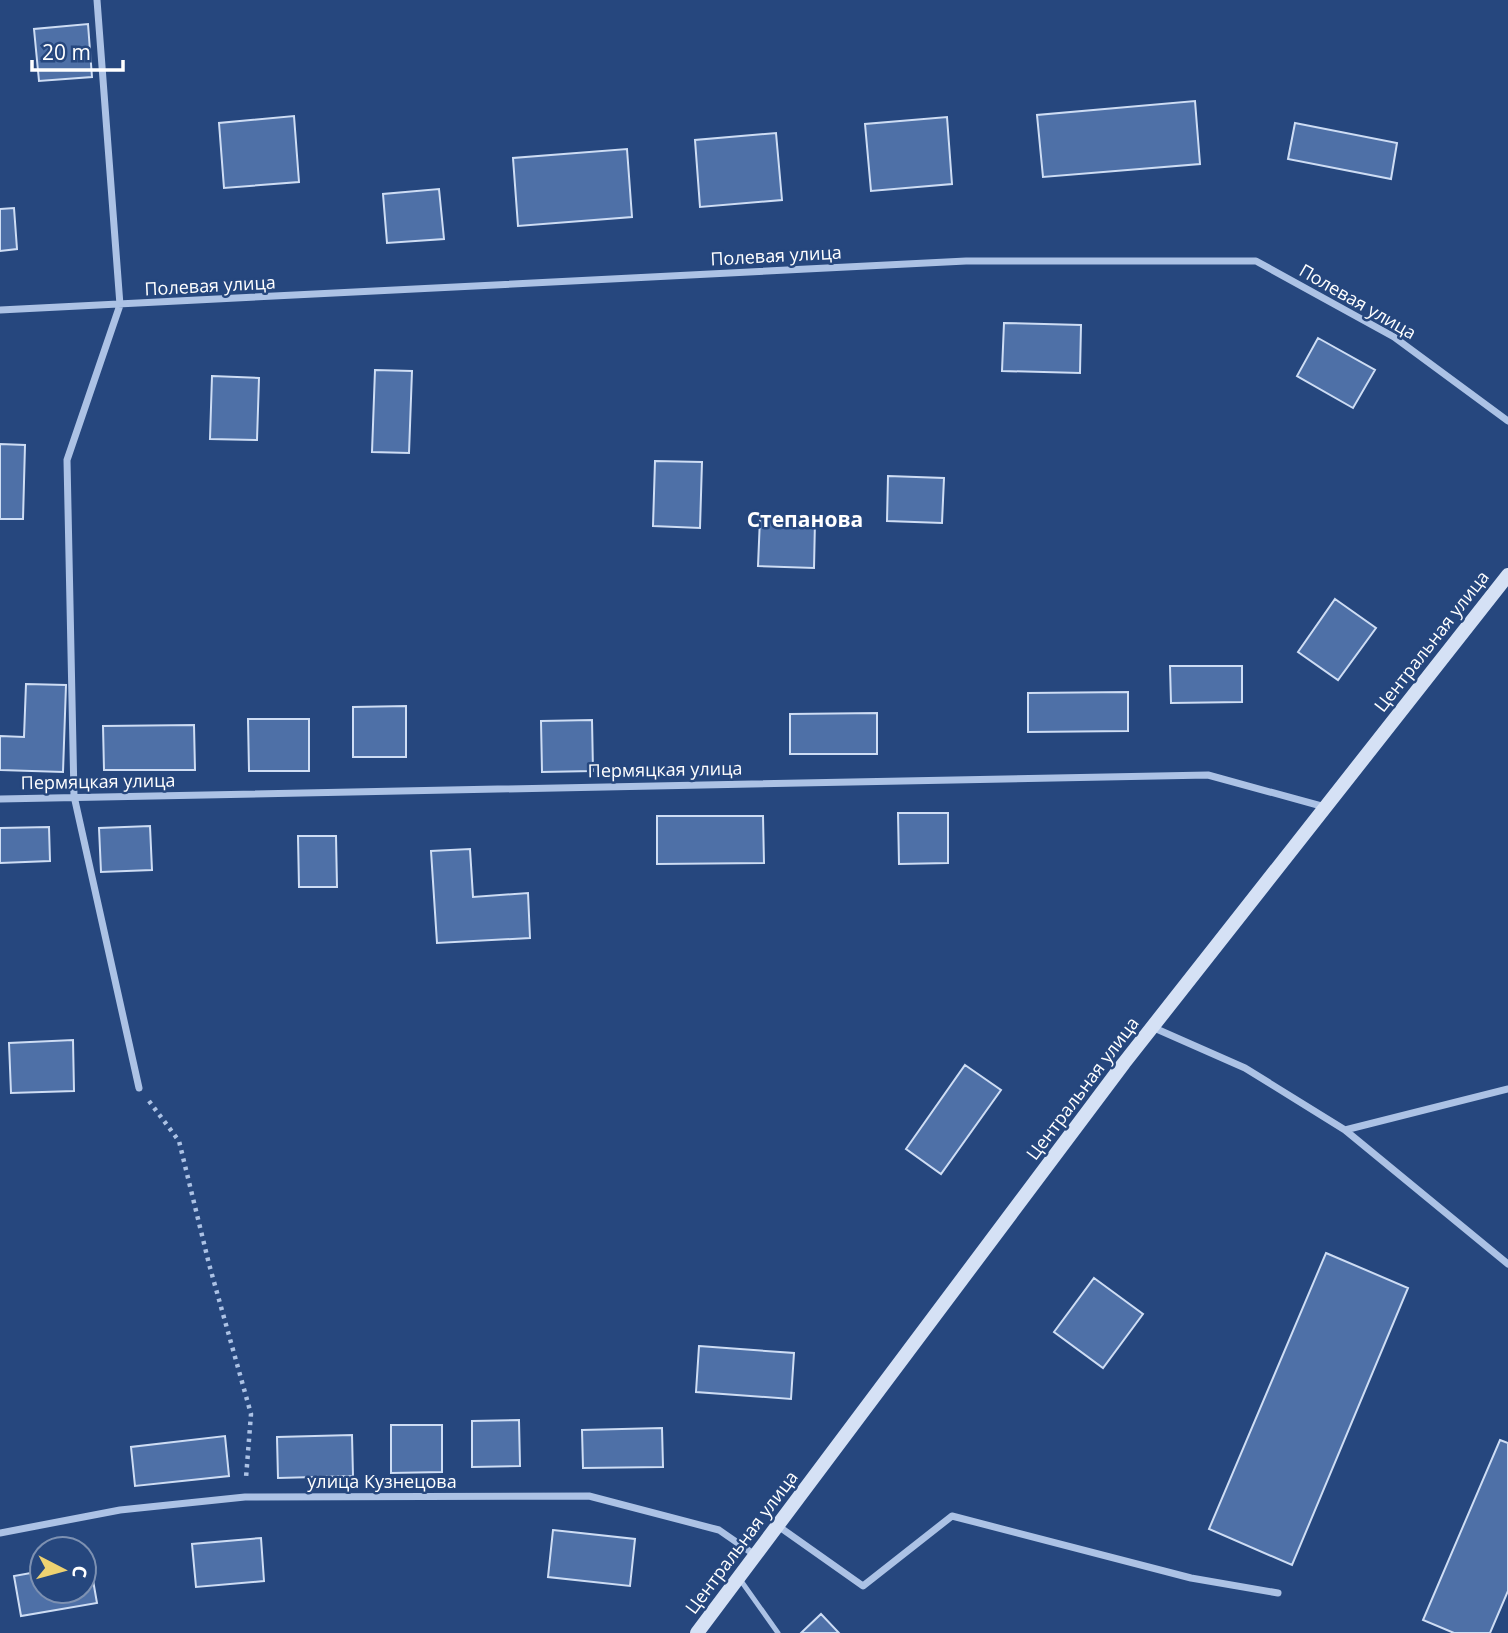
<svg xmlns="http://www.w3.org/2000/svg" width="1508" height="1633" viewBox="0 0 1508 1633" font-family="'Open Sans',sans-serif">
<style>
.building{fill:#4e70a7;stroke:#ceddf4;stroke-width:2}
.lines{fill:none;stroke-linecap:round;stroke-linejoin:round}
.path{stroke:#acc2e5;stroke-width:4.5;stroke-dasharray:3.5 5;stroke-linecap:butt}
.service{stroke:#acc2e5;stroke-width:5}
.minor{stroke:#acc2e5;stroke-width:7}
.secondary{stroke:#d5e1f5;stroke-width:14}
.labels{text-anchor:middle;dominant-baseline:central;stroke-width:5;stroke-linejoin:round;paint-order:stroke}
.street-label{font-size:18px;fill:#fff;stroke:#26477e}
.quarter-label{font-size:21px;font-weight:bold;fill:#fff;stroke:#26477e}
</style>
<rect width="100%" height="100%" fill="#26477e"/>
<!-- building -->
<path class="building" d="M 88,24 L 92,77 L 39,81 L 34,29 Z
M 1195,101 L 1200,164 L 1043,177 L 1037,115 Z
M 294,116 L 299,182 L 224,188 L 219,123 Z
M 947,117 L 952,184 L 871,191 L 865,124 Z
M 1295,123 L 1397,143 L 1391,179 L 1288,159 Z
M 776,133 L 782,200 L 700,207 L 695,140 Z
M 627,149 L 632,217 L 518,226 L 513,158 Z
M 439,189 L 444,239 L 387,243 L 383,194 Z
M 14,208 L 17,249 L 0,251 L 0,209 Z
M 1004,323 L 1081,325 L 1080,373 L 1002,371 Z
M 1318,338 L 1375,370 L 1353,408 L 1297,376 Z
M 375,370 L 412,371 L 409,453 L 372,452 Z
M 212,376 L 259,378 L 257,440 L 210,439 Z
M 0,444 L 25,445 L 23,519 L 0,519 Z
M 655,461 L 702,462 L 700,528 L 653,526 Z
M 888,476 L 944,478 L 942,523 L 887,521 Z
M 760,518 L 815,520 L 814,568 L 758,566 Z
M 1335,599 L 1376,628 L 1338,680 L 1298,652 Z
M 1170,666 L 1242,666 L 1242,702 L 1171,703 Z
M 26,684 L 66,685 L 63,772 L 0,770 L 0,736 L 24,737 Z
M 1128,692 L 1128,731 L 1028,732 L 1028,693 Z
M 406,706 L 406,757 L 353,757 L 353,707 Z
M 877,713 L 877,754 L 790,754 L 790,714 Z
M 248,719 L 309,719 L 309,771 L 249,771 Z
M 592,720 L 593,771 L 542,772 L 541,721 Z
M 194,725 L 195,770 L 104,770 L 103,726 Z
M 898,813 L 948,813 L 948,863 L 899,864 Z
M 657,816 L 763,816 L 764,863 L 657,864 Z
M 150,826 L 152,870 L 101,872 L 99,828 Z
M 49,827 L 50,861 L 0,863 L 0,828 Z
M 298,836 L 336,836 L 337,887 L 299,887 Z
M 470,849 L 473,897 L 528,893 L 530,938 L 437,943 L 431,851 Z
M 73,1040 L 74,1091 L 11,1093 L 9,1043 Z
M 965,1065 L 1001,1090 L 941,1174 L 906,1149 Z
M 1326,1253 L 1408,1288 L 1292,1565 L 1209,1529 Z
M 1094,1278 L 1143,1314 L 1103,1368 L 1054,1332 Z
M 699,1346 L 794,1353 L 791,1399 L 696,1392 Z
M 519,1420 L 520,1466 L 472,1467 L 472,1421 Z
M 391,1425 L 442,1425 L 442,1472 L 391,1473 Z
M 662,1428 L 663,1467 L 583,1468 L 582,1430 Z
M 352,1435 L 353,1476 L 278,1478 L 277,1437 Z
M 225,1436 L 229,1476 L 135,1486 L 131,1447 Z
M 1500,1440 L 1508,1443 L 1508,1591 L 1490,1633 L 1454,1633 L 1423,1620 Z
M 553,1530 L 635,1539 L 630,1586 L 548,1577 Z
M 261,1538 L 264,1581 L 196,1587 L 192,1544 Z
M 90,1563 L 97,1603 L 21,1616 L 14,1576 L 42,1571 L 42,1591 L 84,1591 L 84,1564 Z
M 821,1614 L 839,1633 L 801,1633 Z"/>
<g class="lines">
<!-- path -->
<path class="path" d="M 149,1101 L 179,1141 L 209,1264 L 251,1414 L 246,1478"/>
<!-- service -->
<path class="service" d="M 739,1578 L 778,1633"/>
<!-- minor -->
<path class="minor" d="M 97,0 L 120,305 L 67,460 L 74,796 L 139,1088
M 0,310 L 966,261 L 1256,261 L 1394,337 L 1508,421
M 0,799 L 1208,775 L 1325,807
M 1152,1027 L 1245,1068 L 1345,1130 L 1508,1089
M 1345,1130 L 1508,1264
M 778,1526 L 863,1586 L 952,1516 L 1191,1578 L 1278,1593
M 0,1533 L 120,1510 L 245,1497 L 589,1496 L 719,1530 L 755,1555"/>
<!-- secondary -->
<path class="secondary" d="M 697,1633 L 1124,1063 L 1508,575"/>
</g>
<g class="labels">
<!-- street labels -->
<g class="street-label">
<text transform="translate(776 255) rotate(-3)">Полевая улица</text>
<text transform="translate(210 285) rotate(-3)">Полевая улица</text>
<text transform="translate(1358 301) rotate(30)">Полевая улица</text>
<text transform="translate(1431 641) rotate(-52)">Центральная улица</text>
<text transform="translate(665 769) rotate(-1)">Пермяцкая улица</text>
<text transform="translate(98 781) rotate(-1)">Пермяцкая улица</text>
<text transform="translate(1082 1088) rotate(-53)">Центральная улица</text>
<text x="382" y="1481">улица Кузнецова</text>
<text transform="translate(741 1542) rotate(-53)">Центральная улица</text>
</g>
<!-- quarter labels -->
<g class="quarter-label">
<text x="805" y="519">Степанова</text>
</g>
</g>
<!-- north arrow -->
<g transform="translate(63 1570) rotate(96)"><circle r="33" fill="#26477e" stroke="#7d91b2" stroke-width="2"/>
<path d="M0-5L12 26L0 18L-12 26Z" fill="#eed271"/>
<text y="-10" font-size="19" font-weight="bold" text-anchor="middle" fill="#ffffff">С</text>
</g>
<!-- scale -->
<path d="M32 60v10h91v-10" fill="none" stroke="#ffffff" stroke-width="3.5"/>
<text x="42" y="60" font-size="21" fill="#ffffff" stroke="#26477e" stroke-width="5" paint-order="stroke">20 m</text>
</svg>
